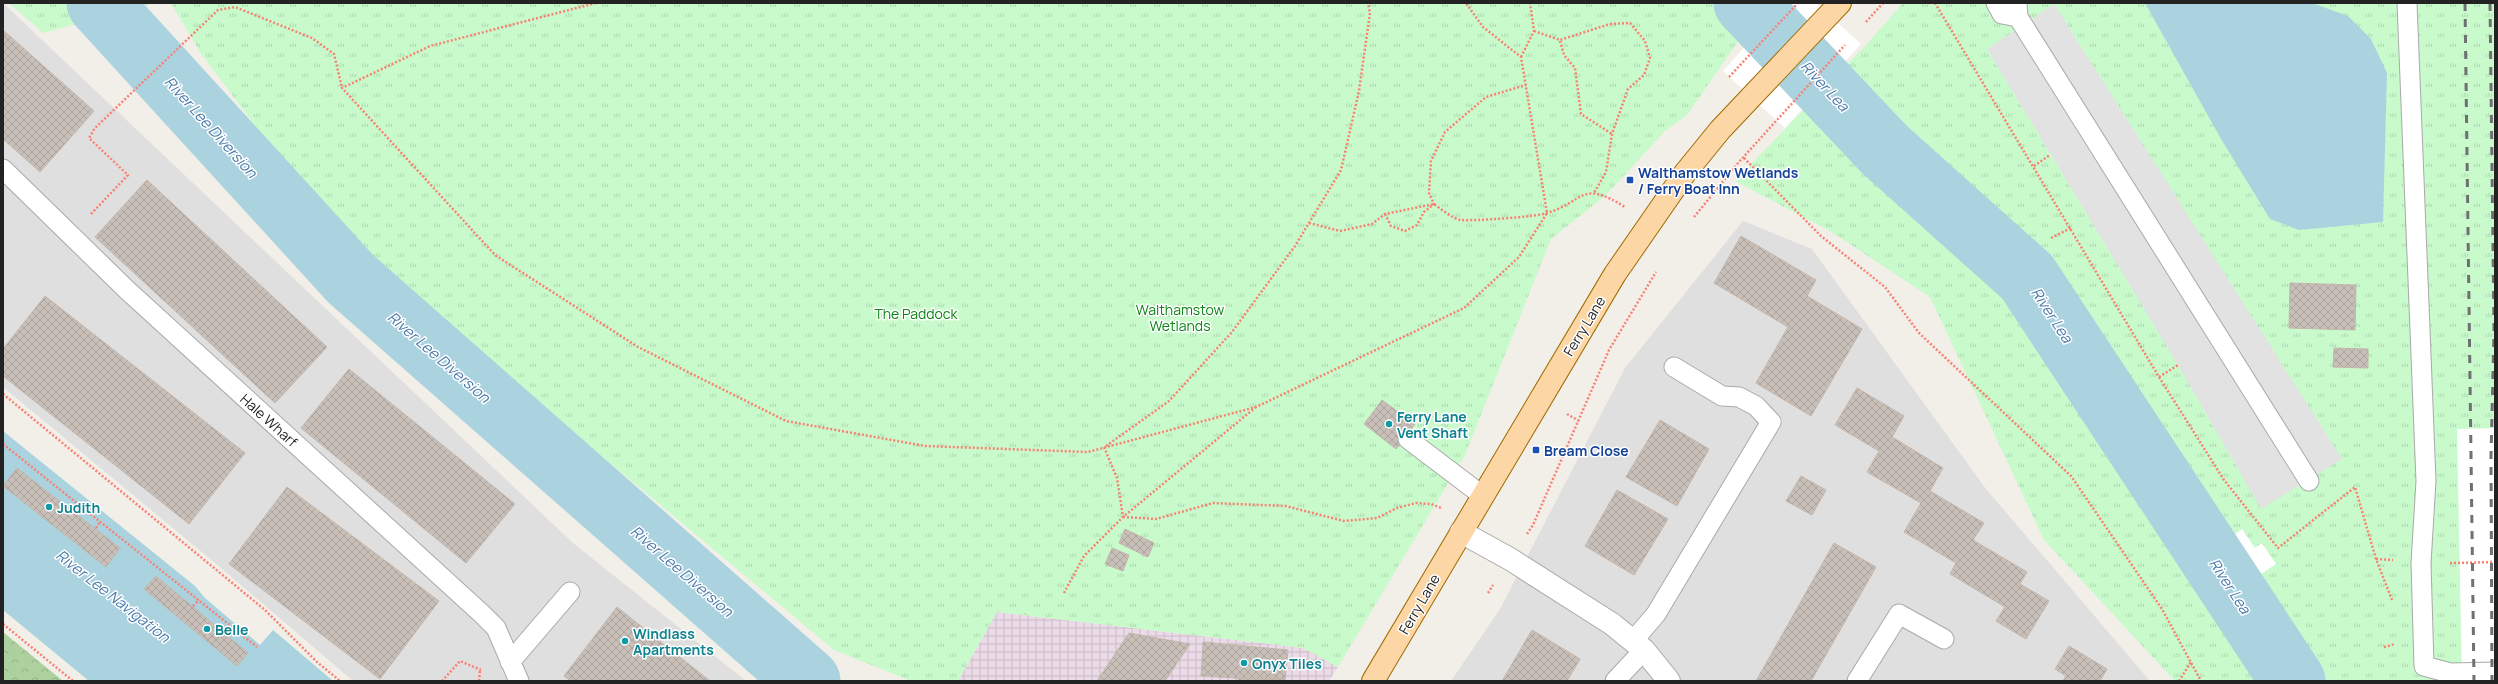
<svg xmlns="http://www.w3.org/2000/svg" width="2498" height="684" viewBox="0 0 2498 684" font-family="Manrope,sans-serif">
<style>
.residential{fill:#e0dfdf}
.industrial{fill:url(#industrial-grid)}
.forest{fill:url(#forest-crowns)}
.park{fill:url(#park-tufts)}
.parking{fill:#e2e2e2}
.water{fill:#aad3df}
.pier{fill:#fff}
.lines{fill:none;stroke-linecap:round;stroke-linejoin:round}
.river{stroke:#aad3df;stroke-width:65}
.building{fill:url(#building-cross-hatch);stroke:#c4b6ab}
.service-casing{stroke:#a9a9a9;stroke-width:21}
.minor-casing{stroke:#a9a9a9;stroke-width:24}
.primary-casing{stroke:#a06b00;stroke-width:24}
.path{stroke:#fa8072;stroke-width:2.5;stroke-dasharray:2 2;stroke-linecap:butt}
.service{stroke:#fff;stroke-width:19}
.minor{stroke:#fff;stroke-width:22}
.primary{stroke:#fcd6a4;stroke-width:22}
.rail{stroke:#707070;stroke-width:3;stroke-dasharray:8 8;stroke-linecap:butt}
.path-bridge{stroke:#fa8072;stroke-width:2.5;stroke-dasharray:2 2;stroke-linecap:butt}
.transit-dot{fill:#1a4fb4;stroke:#fff;stroke-width:1.5}
.culture-dot{fill:#0f9aa8;stroke:#fff;stroke-width:1.5}
.labels{text-anchor:middle;dominant-baseline:central;stroke-width:3;stroke-linejoin:round;paint-order:stroke}
.transit-label{font-size:14px;font-weight:bold;fill:#164399;stroke:#fff;text-anchor:start}
.park-label{font-size:14px;fill:#0c8416;stroke:#fff}
.street-label{font-size:14px;fill:#222;stroke:#fff}
.culture-label{font-size:14px;font-weight:bold;fill:#0d838f;stroke:#fff;text-anchor:start}
.water-label{font-size:15px;font-style:italic;fill:#4a7aab;stroke:#fff}
</style>
<defs>
<pattern id="industrial-grid" width="8" height="8" patternUnits="userSpaceOnUse"><rect width="8" height="8" fill="#ebdbe8"/><path d="M0 4h8M4 0v8" fill="none" stroke="#c9bcc7"/></pattern>
<pattern id="forest-crowns" width="20" height="18" patternUnits="userSpaceOnUse"><rect width="20" height="18" fill="#add19e"/><path d="M2 6a3 3 0 1 1 6 0M12 15a3 3 0 1 1 6 0" fill="none" stroke="#95b388"/></pattern>
<pattern id="park-tufts" width="24" height="20" patternUnits="userSpaceOnUse"><rect width="24" height="20" fill="#c8facc"/><path d="M3 7l-1-3M5 7V3M7 7l1-3M15 17l-1-3M17 17v-4M19 17l1-3" fill="none" stroke="#acd6af"/></pattern>
<pattern id="building-cross-hatch" width="8" height="8" patternUnits="userSpaceOnUse"><rect width="8" height="8" fill="#c7bfb8"/><path d="M0 0l8 8M0 8l8-8" fill="none" stroke="#aba49e"/></pattern>
</defs>
<rect width="100%" height="100%" fill="#f2efe9"/>
<!-- residential -->
<path class="residential" d="M 3,3 L 573,543 L 746,681 L 353,681 L 221,568 L 3,387 Z
M 1743,221 L 1812,249 L 1986,489 L 2150,681 L 1451,681 L 1500,609 L 1625,368 Z"/>
<!-- industrial -->
<path class="industrial" d="M 997,612 L 1303,648 L 1338,667 L 1329,681 L 958,681 Z"/>
<!-- forest -->
<path class="forest" d="M 3,632 L 63,681 L 3,681 Z"/>
<!-- park -->
<path class="park" d="M 9,3 L 154,3 L 43,33 Z
M 171,3 L 1729,3 L 1746,30 L 1687,115 L 1665,131 L 1606,195 L 1551,239 L 1465,455 L 1338,667 L 1303,648 L 997,612 L 958,681 L 911,681 L 834,650 L 336,234 L 200,52 Z
M 1903,3 L 2495,3 L 2495,681 L 2175,681 L 2044,540 L 1930,297 L 1830,231 L 1735,181 L 1866,45 Z"/>
<!-- parking -->
<path class="parking" d="M 2054,4 L 2342,459 L 2261,509 L 2178,365 L 1987,49 Z"/>
<!-- water -->
<path class="water" d="M 2145,3 L 2312,3 L 2348,16 L 2371,39 L 2387,73 L 2383,222 L 2299,230 L 2270,219 L 2221,139 Z
M 3,431 L 195,586 L 205,598 L 260,645 L 273,630 L 333,681 L 89,681 L 3,610 Z"/>
<!-- pier -->
<path class="pier" d="M 1784,3 L 1816,3 L 1861,44 L 1785,128 L 1723,71 Z
M 2495,428 L 2495,681 L 2462,681 L 2457,429 Z
M 2242,529 L 2255,548 L 2262,543 L 2276,564 L 2251,581 L 2224,542 Z"/>
<g class="lines">
<!-- river -->
<path class="river" d="M 99,3 L 351,279 L 808,681
M 1746,3 L 1885,150 L 2027,277 L 2293,681"/>
</g>
<!-- building -->
<path class="building" d="M 3,30 L 94,111 L 40,172 L 3,139 Z
M 147,180 L 327,347 L 275,403 L 95,237 Z
M 1741,236 L 1816,280 L 1807,296 L 1862,329 L 1811,416 L 1756,383 L 1788,327 L 1714,283 Z
M 2290,283 L 2356,285 L 2355,330 L 2289,328 Z
M 45,296 L 245,453 L 189,524 L 3,376 L 3,349 Z
M 2334,348 L 2368,349 L 2368,368 L 2333,367 Z
M 349,369 L 515,504 L 466,563 L 301,428 Z
M 1857,388 L 1904,416 L 1892,437 L 1943,468 L 1930,491 L 1984,523 L 1973,540 L 2027,572 L 2020,584 L 2049,601 L 2026,639 L 1996,621 L 2005,607 L 1950,574 L 1956,563 L 1904,532 L 1921,503 L 1867,472 L 1879,451 L 1835,425 Z
M 1382,400 L 1415,424 L 1396,449 L 1364,424 Z
M 1660,420 L 1709,449 L 1677,506 L 1626,477 Z
M 17,468 L 120,548 L 106,567 L 3,486 Z
M 1801,476 L 1826,490 L 1812,515 L 1786,501 Z
M 287,487 L 439,601 L 380,679 L 229,564 Z
M 1617,490 L 1668,519 L 1634,575 L 1585,546 Z
M 1125,529 L 1154,543 L 1148,557 L 1119,543 Z
M 1834,543 L 1876,567 L 1811,681 L 1756,681 Z
M 1112,548 L 1129,555 L 1123,571 L 1105,564 Z
M 156,576 L 248,653 L 237,666 L 144,589 Z
M 617,607 L 710,681 L 571,681 L 564,676 Z
M 1532,630 L 1580,659 L 1567,681 L 1502,681 Z
M 1129,633 L 1190,644 L 1165,681 L 1097,681 Z
M 1203,642 L 1288,650 L 1285,681 L 1201,676 Z
M 2069,646 L 2107,669 L 2100,681 L 2063,681 L 2066,676 L 2055,669 Z
M 1242,674 L 1285,679 L 1237,681 Z"/>
<g class="lines">
<!-- service casing -->
<g class="service-casing">
<path id="service" d="M 1996,3 L 2002,14 L 2018,17
M 2017,3 L 2018,17 L 2309,481
M 2407,3 L 2426,481 L 2421,563 L 2424,666 L 2450,673 L 2495,672
M 3,169 L 127,290 L 482,614 L 496,628 L 519,681
M 1408,439 L 1483,496
M 1633,641 L 1656,614 L 1771,422 L 1756,406 L 1739,397 L 1722,396 L 1674,367
M 510,662 L 570,592
M 1615,681 L 1644,650
M 1857,681 L 1899,614 L 1944,639"/>
</g>
<!-- minor casing -->
<g class="minor-casing">
<path id="minor" d="M 1461,532 L 1510,559 L 1612,624 L 1644,650 L 1669,681"/>
</g>
<!-- primary casing -->
<g class="primary-casing">
<path id="primary" d="M 1373,681 L 1615,274 L 1685,173 L 1720,130 L 1840,3"/>
</g>
<!-- path -->
<path class="path" d="M 596,3 L 430,46 L 342,88 L 495,255 L 638,347 L 786,421 L 925,446 L 1088,452 L 1256,407 L 1464,308 L 1519,257 L 1547,213 L 1521,57 L 1483,27 L 1466,3
M 1935,3 L 2159,377 L 2224,480 L 2278,548 L 2355,487 L 2376,559 L 2392,600
M 1866,22 L 1883,3
M 1534,31 L 1560,40 L 1610,24 L 1630,23 L 1645,41 L 1650,58 L 1644,75 L 1628,89 L 1612,134 L 1606,172 L 1594,193
M 1560,41 L 1564,55 L 1575,68 L 1581,114 L 1612,134
M 1521,57 L 1534,31 L 1530,3
M 1744,158 L 1821,236 L 1885,287 L 1919,333 L 2071,476 L 2162,609 L 2201,681
M 2034,166 L 2050,155
M 91,214 L 128,175 L 89,138 L 95,128 L 218,10 L 235,7 L 312,38 L 334,54 L 342,88
M 1385,214 L 1391,226 L 1405,231 L 1417,225 L 1424,212 L 1434,204 L 1429,193 L 1431,161 L 1445,132 L 1486,97 L 1526,85
M 1694,217 L 1738,163 L 1845,45
M 1309,223 L 1340,231 L 1372,224 L 1385,214 L 1434,204 C 1441,209 1453,219 1461,220 C 1473,221 1536,217 1547,213 C 1586,201 1580,179 1625,207
M 2051,238 L 2071,228
M 2159,377 L 2178,365
M 3,394 L 265,610 L 317,662 L 340,681
M 1567,414 L 1579,421
M 3,444 L 257,647
M 1106,446 L 1169,401 L 1232,332 L 1295,246 L 1341,170 L 1359,91 L 1370,13 L 1368,3
M 1104,447 L 1117,478 L 1123,517
M 1123,517 L 1156,519 L 1213,503 L 1286,506 L 1344,521 L 1377,518 L 1397,508 L 1416,503 L 1431,504 L 1441,508
M 96,528 L 100,522
M 1527,534 L 1533,525 L 1609,350 L 1656,272
M 2376,559 L 2393,560
M 2450,563 L 2495,562
M 1064,593 L 1084,556 L 1123,517 L 1256,407
M 1488,593 L 1493,585
M 193,606 L 199,600
M 3,624 L 73,681
M 2384,647 L 2395,644
M 442,681 L 460,661 L 481,670
M 479,681 L 480,670
M 2179,681 L 2191,662"/>
<!-- service -->
<use href="#service" class="service"/>
<!-- minor -->
<use href="#minor" class="minor"/>
<!-- primary -->
<use href="#primary" class="primary"/>
<!-- rail -->
<path class="rail" d="M 2465,3 L 2474,681
M 2490,3 L 2494,331 L 2491,457 L 2492,681"/>
<!-- path-bridge -->
<path class="path-bridge" d="M 1729,77 L 1798,3"/>
</g>
<!-- markers -->
<g class="transit-dot">
<rect x="1626" y="176" width="8" height="8" rx="2"/>
<rect x="1532" y="446" width="8" height="8" rx="2"/>
</g>
<g class="culture-dot">
<circle cx="1389" cy="424" r="4"/>
<circle cx="49" cy="507" r="4"/>
<circle cx="207" cy="629" r="4"/>
<circle cx="625" cy="641" r="4"/>
<circle cx="1244" cy="663" r="4"/>
</g>
<g class="labels">
<!-- transit labels -->
<g class="transit-label">
<text x="1638" y="172">Walthamstow Wetlands<tspan x="1638" dy="16">/ Ferry Boat Inn</tspan></text>
<text x="1544" y="450">Bream Close</text>
</g>
<!-- park labels -->
<g class="park-label">
<text x="1180" y="309">Walthamstow<tspan x="1180" dy="16">Wetlands</tspan></text>
<text x="916" y="313">The Paddock</text>
</g>
<!-- street labels -->
<g class="street-label">
<text transform="translate(1584 326) rotate(-59)">Ferry Lane</text>
<text transform="translate(269 420) rotate(42)">Hale Wharf</text>
<text transform="translate(1419 604) rotate(-60)">Ferry Lane</text>
</g>
<!-- culture labels -->
<g class="culture-label">
<text x="1397" y="416">Ferry Lane<tspan x="1397" dy="16">Vent Shaft</tspan></text>
<text x="57" y="507">Judith</text>
<text x="215" y="629">Belle</text>
<text x="633" y="633">Windlass<tspan x="633" dy="16">Apartments</tspan></text>
<text x="1252" y="663">Onyx Tiles</text>
</g>
<!-- water labels -->
<g class="water-label">
<text transform="translate(1825 86) rotate(47)">River Lea</text>
<text transform="translate(211 127) rotate(48)">River Lee Diversion</text>
<text transform="translate(2052 315) rotate(57)">River Lea</text>
<text transform="translate(439 357) rotate(41)">River Lee Diversion</text>
<text transform="translate(682 571) rotate(41)">River Lee Diversion</text>
<text transform="translate(2230 586) rotate(57)">River Lea</text>
<text transform="translate(113 596) rotate(38)">River Lee Navigation</text>
</g>
</g>
<!-- border -->
<rect width="2498" height="684" fill="none" stroke="#222222" stroke-width="8"/>
</svg>
